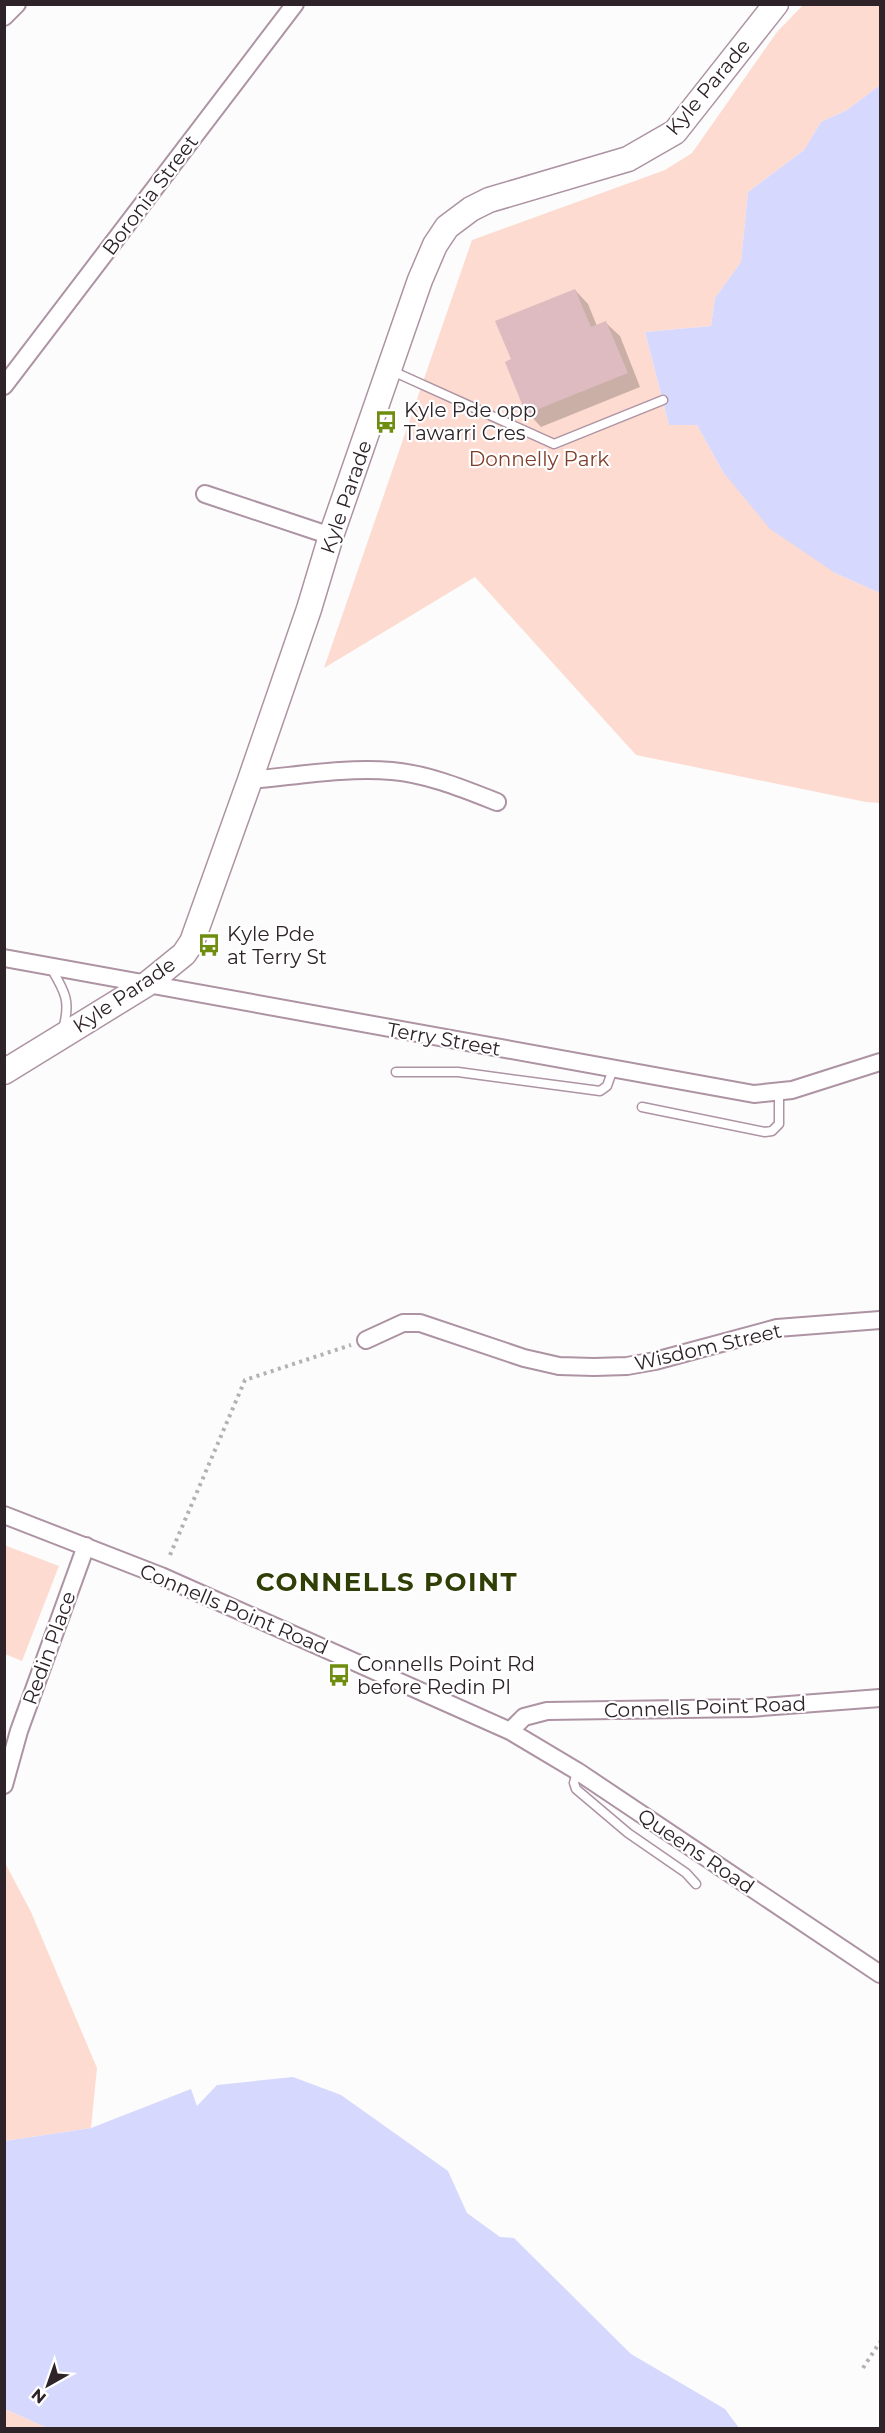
<svg xmlns="http://www.w3.org/2000/svg" width="885" height="2433" viewBox="0 0 885 2433" font-family="Montserrat,sans-serif">
<style>
.green{fill:#fddbd0}
.water{fill:#d7d8fe}
.shadow{fill:#0003}
.building{fill:#ddbbc0}
.lines{fill:none;stroke-linecap:round;stroke-linejoin:round}
.lane-casing{stroke:#ad93a3;stroke-width:11}
.street-casing{stroke:#ad93a3;stroke-width:20}
.secondary-casing{stroke:#ad93a3;stroke-width:27}
.path{stroke:#b4b1b3;stroke-width:4;stroke-dasharray:3 4.5;stroke-linecap:butt}
.lane{stroke:#fff;stroke-width:8}
.street{stroke:#fff;stroke-width:16}
.secondary{stroke:#fff;stroke-width:24}
.labels{text-anchor:middle;dominant-baseline:central;stroke-width:4.5;stroke-linejoin:round;paint-order:stroke}
.street-label{font-size:20px;fill:#2d2329;stroke:#fff}
.poi-label{font-size:20px;fill:#2d2329;stroke:#fff;text-anchor:start}
.park-label{font-size:20px;fill:#7e3e2a;stroke:#fff}
.district-label{font-size:26px;font-weight:bold;letter-spacing:1.5px;fill:#303f05;stroke:#fff}
</style>
<rect width="100%" height="100%" fill="#fcfcfc"/>
<!-- green -->
<path class="green" d="M 803,5 L 880,5 L 880,85 L 847,110 L 821,122 L 804,150 L 748,192 L 741,262 L 715,298 L 711,326 L 645,332 L 669,425 L 697,425 L 723,472 L 835,573 L 880,593 L 880,803 L 866,802 L 636,755 L 475,577 L 324,668 L 472,240 L 665,170 L 692,153 L 777,32 Z
M 4,1545 L 59,1566 L 22,1661 L 5,1654 Z
M 4,1861 L 31,1912 L 97,2068 L 91,2128 L 5,2141 Z
M 5,2409 L 47,2428 L 5,2428 Z"/>
<!-- water -->
<path class="water" d="M 880,85 L 880,593 L 835,573 L 770,529 L 723,472 L 697,425 L 669,425 L 645,332 L 711,326 L 715,298 L 741,262 L 748,192 L 804,150 L 821,122 L 847,110 Z
M 293,2077 L 341,2095 L 448,2171 L 467,2213 L 500,2237 L 514,2238 L 631,2354 L 725,2409 L 739,2428 L 47,2428 L 5,2409 L 5,2141 L 91,2128 L 191,2089 L 197,2106 L 217,2085 Z"/>
<!-- shadow -->
<path class="shadow" d="M 575,290 L 588,304 L 597,326 L 606,323 L 620,336 L 640,387 L 541,427 L 528,413 L 507,362 L 513,360 Z"/>
<!-- building -->
<path class="building" d="M 575,289 L 591,327 L 606,321 L 628,373 L 526,414 L 505,362 L 511,359 L 495,321 Z"/>
<g class="lines">
<!-- lane casing -->
<g class="lane-casing">
<path id="lane" d="M 390,370 L 554,444 L 663,400
M 51,968 C 65,992 71,1001 63,1029
M 396,1072 L 458,1072 L 600,1091 L 607,1086 L 613,1069
M 642,1107 L 765,1132 L 772,1131 L 779,1124 L 779,1092
M 577,1771 L 574,1783 L 576,1789 L 628,1833 L 686,1873 L 696,1884"/>
</g>
<!-- street casing -->
<g class="street-casing">
<path id="street" d="M 4,17 L 17,4
M 4,386 L 295,4
M 205,494 L 331,536
M 250,780 C 296,776 345,767 392,771 C 428,774 464,789 497,802
M 4,958 L 754,1094 L 792,1090 L 880,1062
M 366,1340 L 403,1323 L 420,1323 L 524,1358 L 559,1366 L 594,1367 L 627,1366 L 655,1361 L 777,1328 L 880,1320
M 4,1515 L 161,1576 L 510,1731 L 577,1771 L 880,1974
M 510,1731 L 524,1717 L 547,1711 L 750,1708 L 880,1698
M 4,1785 L 19,1731 L 86,1546"/>
</g>
<!-- secondary casing -->
<g class="secondary-casing">
<path id="secondary" d="M 4,1072 L 147,984 L 184,954 L 192,942 L 250,780 L 309,609 L 331,536 L 420,280 L 435,245 L 447,227 L 471,209 L 489,200 L 628,159 L 675,132 L 776,4"/>
</g>
<!-- path -->
<path class="path" d="M 170,1555 L 245,1380 L 351,1345
M 863,2368 L 880,2342"/>
<!-- lane -->
<use href="#lane" class="lane"/>
<!-- street -->
<use href="#street" class="street"/>
<!-- secondary -->
<use href="#secondary" class="secondary"/>
</g>
<!-- icons -->
<defs>
<g id="bus-bare" transform="scale(1.8)"><path d="M-5-6H5V4H4V6H2V4H-2V6H-4V4H-5ZM-3.5-4V0h7V-4ZM-3.5 1.2v1.5H-2V1.2ZM2 1.2v1.5H3.5V1.2Z" fill="#6f8d0e" stroke="#fff" stroke-width="2.5" paint-order="stroke"/></g>
</defs>
<g fill-rule="evenodd">
<use href="#bus-bare" x="386" y="422"/>
<use href="#bus-bare" x="209" y="945"/>
<use href="#bus-bare" x="339" y="1675"/>
</g>
<g class="labels">
<!-- street labels -->
<g class="street-label">
<text transform="translate(708 87) rotate(-50)">Kyle Parade</text>
<text transform="translate(150 195) rotate(-53)">Boronia Street</text>
<text transform="translate(346 497) rotate(-71)">Kyle Parade</text>
<text transform="translate(124 995) rotate(-34)">Kyle Parade</text>
<text transform="translate(444 1039) rotate(10)">Terry Street</text>
<text transform="translate(708 1347) rotate(-13)">Wisdom Street</text>
<text transform="translate(234 1609) rotate(23)">Connells Point Road</text>
<text transform="translate(49 1648) rotate(-70)">Redin Place</text>
<text transform="translate(705 1707) rotate(-2)">Connells Point Road</text>
<text transform="translate(696 1851) rotate(34)">Queens Road</text>
</g>
<!-- poi labels -->
<g class="poi-label">
<text x="404" y="410">Kyle Pde opp<tspan x="404" dy="23">Tawarri Cres</tspan></text>
<text x="227" y="934">Kyle Pde<tspan x="227" dy="23">at Terry St</tspan></text>
<text x="357" y="1664">Connells Point Rd<tspan x="357" dy="23">before Redin Pl</tspan></text>
</g>
<!-- park labels -->
<g class="park-label">
<text x="539" y="459">Donnelly Park</text>
</g>
<!-- district labels -->
<g class="district-label">
<text x="387" y="1582">CONNELLS POINT</text>
</g>
</g>
<!-- border -->
<rect width="885" height="2433" fill="none" stroke="#2d2329" stroke-width="12"/>
<!-- north arrow -->
<g transform="translate(48 2385) rotate(220)" stroke="#ffffff" stroke-width="4.5" paint-order="stroke">
<path d="M0-4.5L10 22L0 15L-10 22Z" fill="#2d2329"/>
<text y="-9" font-size="16" font-weight="bold" text-anchor="middle" fill="#2d2329">N</text>
</g>
</svg>
